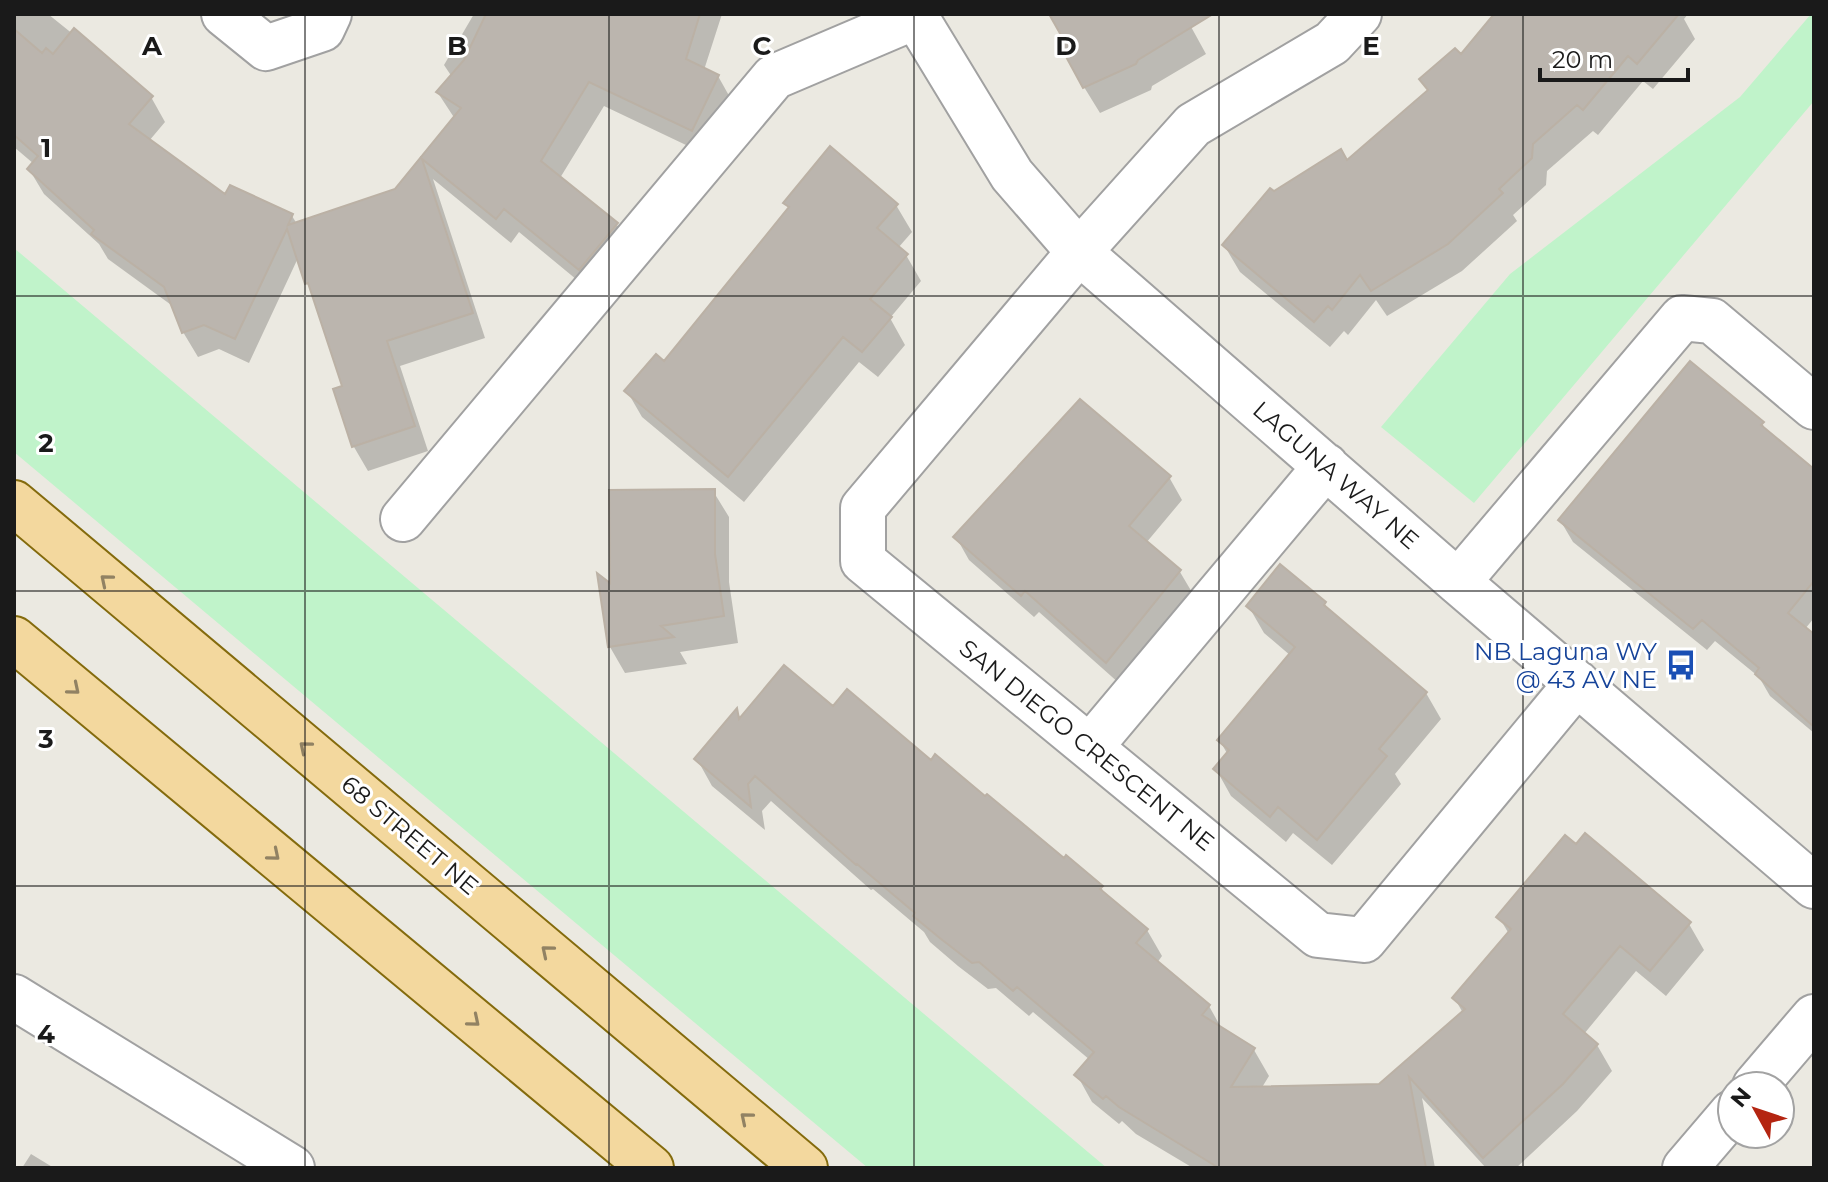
<svg xmlns="http://www.w3.org/2000/svg" width="1828" height="1182" viewBox="0 0 1828 1182" font-family="Montserrat,sans-serif">
<style>
.park{fill:#c0f3ca}
.shadow{fill:#0003}
.building{fill:#bbb5ae;stroke:#bbb1a5;stroke-width:2}
.lines{fill:none;stroke-linecap:round;stroke-linejoin:round}
.minor-casing{stroke:#a1a1a1;stroke-width:48}
.major-casing{stroke:#846b0d;stroke-width:48}
.minor{stroke:#fff;stroke-width:44}
.major{stroke:#f3d89e;stroke-width:44}
.oneway{stroke:#918263}
.grid{fill:none;stroke:#1a1a1a;stroke-width:2;stroke-opacity:0.55}
.labels{text-anchor:middle;dominant-baseline:central;stroke-width:6;stroke-linejoin:round;paint-order:stroke}
.street-label{font-size:24px;fill:#1a1a1a;stroke:#fff}
.transit-label{font-size:24px;fill:#164399;stroke:#fff;text-anchor:end}
.grid-label{font-size:26px;text-anchor:middle;font-weight:bold;fill:#1a1a1a;stroke:#fff;stroke-width:6;stroke-linejoin:round;paint-order:stroke}
</style>
<rect width="100%" height="100%" fill="#ebe9e1"/>
<!-- park -->
<path class="park" d="M 1811,14 L 1814,14 L 1814,101 L 1474,503 L 1381,427 L 1510,274 L 1740,97 Z
M 14,248 L 1107,1168 L 868,1168 L 14,452 Z"/>
<!-- shadow -->
<path class="shadow" d="M 14,14 L 48,14 L 151,97 L 165,122 L 149,141 L 226,198 L 292,216 L 297,224 L 396,191 L 455,119 L 438,93 L 452,77 L 444,65 L 474,14 L 722,14 L 704,70 L 718,76 L 732,101 L 707,155 L 604,106 L 560,178 L 617,225 L 631,249 L 594,294 L 519,232 L 511,243 L 433,179 L 485,338 L 400,366 L 428,451 L 368,471 L 354,447 L 335,390 L 344,387 L 315,298 L 307,283 L 298,258 L 249,363 L 219,349 L 198,357 L 183,332 L 174,307 L 108,259 L 99,244 L 44,194 L 29,169 L 34,164 L 14,147 Z
M 1052,14 L 1184,14 L 1206,54 L 1152,86 L 1151,90 L 1100,113 L 1084,87 L 1065,38 Z
M 1497,14 L 1688,14 L 1684,19 L 1695,39 L 1653,89 L 1643,81 L 1598,135 L 1593,131 L 1547,171 L 1546,185 L 1513,215 L 1517,221 L 1462,271 L 1387,316 L 1376,300 L 1348,335 L 1344,331 L 1330,347 L 1240,272 L 1224,245 L 1274,194 L 1347,163 L 1429,92 L 1422,79 L 1461,57 Z
M 786,203 L 896,205 L 912,232 L 898,248 L 906,255 L 921,281 L 890,318 L 905,345 L 878,377 L 859,362 L 744,502 L 642,417 L 627,391 L 665,364 L 790,210 Z
M 1762,423 L 1768,434 L 1814,472 L 1814,618 L 1805,629 L 1814,636 L 1814,733 L 1770,696 L 1759,677 L 1715,641 L 1707,650 L 1573,542 L 1560,520 Z
M 1169,477 L 1182,500 L 1146,543 L 1180,572 L 1193,594 L 1120,684 L 1039,612 L 1034,617 L 969,560 L 956,537 Z
M 713,491 L 729,517 L 729,582 L 738,643 L 680,652 L 687,664 L 625,673 L 610,647 L 600,578 L 612,587 Z
M 1324,603 L 1330,612 L 1426,693 L 1441,719 L 1395,774 L 1401,784 L 1332,865 L 1293,833 L 1286,842 L 1231,796 L 1216,769 L 1228,755 L 1220,741 L 1291,656 L 1264,633 L 1249,607 Z
M 833,709 L 931,762 L 1101,887 L 1107,898 L 1147,930 L 1162,956 L 1157,963 L 1209,1006 L 1223,1031 L 1254,1050 L 1269,1076 L 1261,1089 L 1380,1086 L 1463,1013 L 1455,999 L 1509,934 L 1499,917 L 1689,924 L 1704,950 L 1666,996 L 1636,971 L 1584,1034 L 1597,1045 L 1612,1071 L 1577,1111 L 1516,1168 L 1486,1168 L 1422,1098 L 1435,1168 L 1193,1168 L 1136,1134 L 1122,1121 L 1119,1124 L 1092,1102 L 1077,1075 L 1090,1060 L 1033,1012 L 1029,1016 L 996,988 L 988,989 L 958,966 L 930,942 L 924,932 L 873,889 L 871,890 L 771,801 L 762,811 L 765,830 L 712,786 L 697,759 L 737,711 L 741,719 Z
M 31,1154 L 54,1168 L 22,1168 Z"/>
<!-- building -->
<path class="building" d="M 486,14 L 700,14 L 686,59 L 719,75 L 692,131 L 589,82 L 541,161 L 618,223 L 579,270 L 504,209 L 496,219 L 422,159 L 473,313 L 387,341 L 415,426 L 352,447 L 333,389 L 342,386 L 308,283 L 305,284 L 287,229 L 235,339 L 204,325 L 182,333 L 164,287 L 91,234 L 94,230 L 27,169 L 38,156 L 14,135 L 14,29 L 42,53 L 46,48 L 53,54 L 74,28 L 153,96 L 129,124 L 225,194 L 230,185 L 293,214 L 288,225 L 395,189 L 461,108 L 436,92 L 464,60 Z
M 1049,14 L 1213,14 L 1138,60 L 1136,64 L 1083,88 L 1057,40 L 1062,37 Z
M 1494,14 L 1679,14 L 1637,64 L 1628,56 L 1583,110 L 1577,105 L 1533,144 L 1532,158 L 1499,189 L 1503,193 L 1448,244 L 1371,291 L 1360,275 L 1332,310 L 1328,306 L 1314,322 L 1222,245 L 1270,188 L 1274,191 L 1341,149 L 1347,160 L 1428,90 L 1419,79 L 1455,48 L 1461,54 Z
M 830,146 L 898,204 L 877,228 L 908,254 L 870,299 L 892,317 L 862,352 L 843,337 L 728,477 L 624,391 L 656,354 L 664,361 L 789,207 L 783,203 Z
M 1690,361 L 1764,422 L 1761,425 L 1814,469 L 1814,581 L 1788,613 L 1814,634 L 1814,727 L 1755,674 L 1759,668 L 1702,620 L 1693,629 L 1558,520 Z
M 1080,399 L 1171,476 L 1129,526 L 1181,570 L 1106,663 L 1025,591 L 1021,596 L 953,537 Z
M 715,489 L 715,554 L 724,616 L 661,626 L 674,637 L 608,647 L 597,573 L 610,583 L 609,490 Z
M 1280,564 L 1326,602 L 1324,605 L 1427,692 L 1379,749 L 1387,756 L 1317,840 L 1278,807 L 1270,817 L 1213,769 L 1229,750 L 1217,740 L 1295,647 L 1246,606 Z
M 784,665 L 833,706 L 847,689 L 931,760 L 935,754 L 985,796 L 987,794 L 1064,858 L 1066,855 L 1103,886 L 1100,889 L 1148,929 L 1136,943 L 1210,1005 L 1202,1015 L 1255,1048 L 1231,1087 L 1379,1084 L 1465,1009 L 1452,998 L 1511,929 L 1496,917 L 1565,835 L 1576,844 L 1585,833 L 1691,922 L 1650,971 L 1620,946 L 1563,1014 L 1598,1044 L 1563,1084 L 1483,1158 L 1409,1077 L 1426,1168 L 1219,1168 L 1119,1107 L 1106,1096 L 1103,1099 L 1074,1075 L 1094,1052 L 1017,987 L 1013,991 L 979,962 L 972,963 L 941,939 L 913,916 L 915,913 L 857,864 L 856,865 L 755,776 L 748,784 L 751,807 L 694,759 L 737,708 L 739,719 Z"/>
<g class="lines">
<!-- minor casing -->
<g class="minor-casing">
<path id="minor" d="M 224,14 L 266,48 L 322,29 L 329,14
M 914,14 L 1012,175 L 1079,252 L 1458,582 L 1814,886
M 1359,14 L 1332,43 L 1193,125 L 1079,252 L 863,508 L 863,561 L 1318,935 L 1364,940 L 1577,683
M 403,519 L 774,77 L 915,17
M 1458,582 L 1682,318 L 1712,321 L 1814,407
M 1090,747 L 1326,466
M 14,997 L 292,1168
M 1755,1086 L 1814,1017
M 1685,1168 L 1732,1113"/>
</g>
<!-- major casing -->
<g class="major-casing">
<path id="major" d="M 14,503 L 805,1168
M 14,639 L 651,1168"/>
</g>
<!-- minor -->
<use href="#minor" class="minor"/>
<!-- major -->
<use href="#major" class="major"/>
</g>
<!-- one-way arrows -->
<defs><path id="oneway-chevron" d="M-2-3.5L2.5 0L-2 3.5" fill="none" stroke-width="1.6" stroke-linecap="round" stroke-linejoin="round" transform="scale(2)"/></defs>
<g class="oneway">
<use href="#oneway-chevron" transform="translate(106 580) rotate(-140)"/>
<use href="#oneway-chevron" transform="translate(74 689) rotate(40)"/>
<use href="#oneway-chevron" transform="translate(305 747) rotate(-140)"/>
<use href="#oneway-chevron" transform="translate(274 855) rotate(40)"/>
<use href="#oneway-chevron" transform="translate(547 951) rotate(-140)"/>
<use href="#oneway-chevron" transform="translate(474 1021) rotate(40)"/>
<use href="#oneway-chevron" transform="translate(746 1118) rotate(-140)"/>
</g>
<!-- grid -->
<path class="grid" d="M 305,14 L 305,1168M 609,14 L 609,1168M 914,14 L 914,1168M 1219,14 L 1219,1168M 1523,14 L 1523,1168M 14,296 L 1814,296M 14,591 L 1814,591M 14,886 L 1814,886"/>
<!-- icons -->
<defs>
<g id="bus-bare" transform="scale(2.4)"><path d="M-5-6H5V4H4V6H2V4H-2V6H-4V4H-5ZM-3.5-4V0h7V-4ZM-3.5 1.2v1.5H-2V1.2ZM2 1.2v1.5H3.5V1.2Z" fill="#1a4fb4" stroke="#fff" stroke-width="2.5" paint-order="stroke"/></g>
</defs>
<g fill-rule="evenodd">
<use href="#bus-bare" x="1681" y="665"/>
</g>
<g class="labels">
<!-- street labels -->
<g class="street-label">
<text transform="translate(1336 475) rotate(41)">LAGUNA WAY NE</text>
<text transform="translate(1087 745) rotate(39)">SAN DIEGO CRESCENT NE</text>
<text transform="translate(410 835) rotate(40)">68 STREET NE</text>
</g>
<!-- transit labels -->
<g class="transit-label">
<text x="1657" y="651">NB Laguna WY<tspan x="1657" dy="28">@ 43 AV NE</tspan></text>
</g>
</g>
<g class="grid-label">
<text x="152" y="55">A</text>
<text x="457" y="55">B</text>
<text x="762" y="55">C</text>
<text x="1066" y="55">D</text>
<text x="1371" y="55">E</text>
<text x="46" y="157">1</text>
<text x="46" y="452">2</text>
<text x="46" y="748">3</text>
<text x="46" y="1043">4</text>
</g>
<!-- border -->
<rect width="1828" height="1182" fill="none" stroke="#1a1a1a" stroke-width="32"/>
<!-- north arrow -->
<g transform="translate(1756 1110) rotate(310)"><circle r="38" fill="#ffffff" stroke="#a3a3a3" stroke-width="2"/>
<path d="M0-6L14 30L0 20L-14 30Z" fill="#b42511"/>
<text y="-12" font-size="22" font-weight="bold" text-anchor="middle" fill="#1a1a1a">N</text>
</g>
<!-- scale -->
<path d="M1540 68v12h148v-12" fill="none" stroke="#1a1a1a" stroke-width="4"/>
<text x="1552" y="68" font-size="24" fill="#1a1a1a" stroke="#ffffff" stroke-width="6" paint-order="stroke">20 m</text>
</svg>
